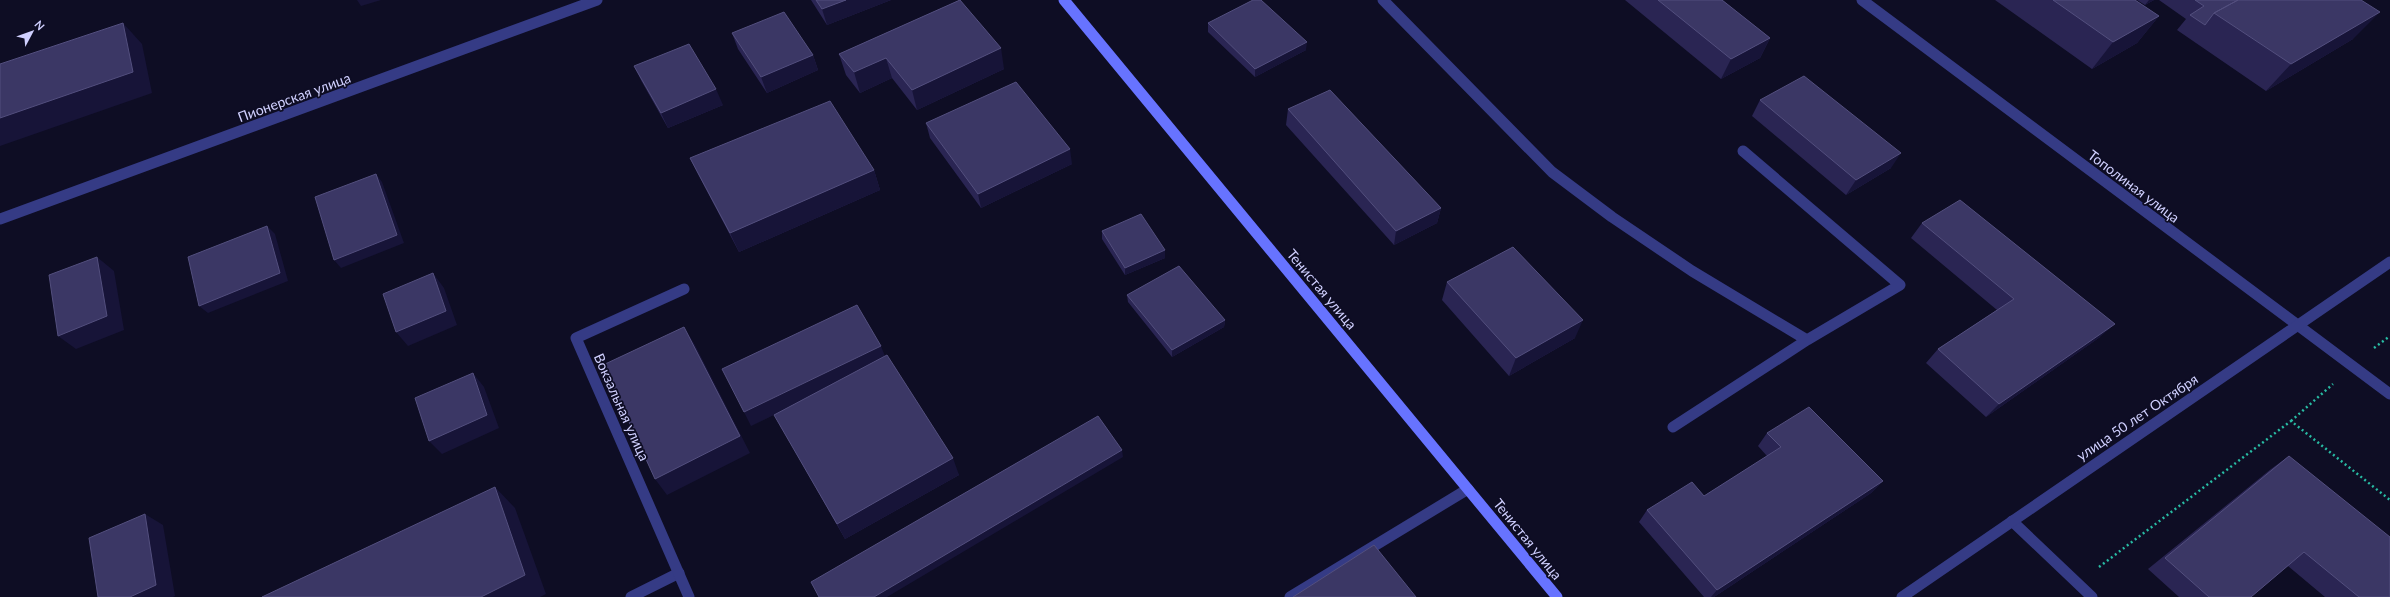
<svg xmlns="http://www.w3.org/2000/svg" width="2390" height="597" viewBox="0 0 2390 597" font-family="Lato,sans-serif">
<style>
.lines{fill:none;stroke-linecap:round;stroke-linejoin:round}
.path{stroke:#28bba3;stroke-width:2.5;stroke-dasharray:2 3;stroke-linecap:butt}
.service{stroke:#353b85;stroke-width:11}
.minor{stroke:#353b85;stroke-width:11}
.tertiary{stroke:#353b85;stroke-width:11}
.secondary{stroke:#6773ff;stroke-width:11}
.wall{fill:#2a2553}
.shaded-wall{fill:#171438}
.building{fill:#3b3765;stroke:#534f7e}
.labels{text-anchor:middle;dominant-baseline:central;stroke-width:3.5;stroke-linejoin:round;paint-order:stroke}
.street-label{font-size:14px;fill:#d0d0ff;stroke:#0e0d24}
</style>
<rect width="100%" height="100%" fill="#0e0d24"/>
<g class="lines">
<!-- path -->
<path class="path" d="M 2374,348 L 2390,336
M 2291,421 L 2333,384
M 2099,567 L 2291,421 L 2390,500"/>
<!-- service -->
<path class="service" d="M 1383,0 L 1552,172 L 1612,217 L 1692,271 L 1807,340
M 1673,427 L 1807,340 L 1900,285 L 1743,151
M 2012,521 L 2092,597
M 631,597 L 679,573
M 1290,597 L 1468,489"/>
<!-- minor -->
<path class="minor" d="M 1862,0 L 2390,394
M 0,219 L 597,0
M 684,289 L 576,338 L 689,597"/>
<!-- tertiary -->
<path class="tertiary" d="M 1902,597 L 2390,262"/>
<!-- secondary -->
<path class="secondary" d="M 1064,0 L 1557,597"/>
</g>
<!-- wall -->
<path class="wall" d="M 811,0 L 891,0 L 827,25 Z
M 960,0 L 1004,69 L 917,110 L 892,78 L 860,93 L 846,75 L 839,54 Z
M 1625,0 L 1722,0 L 1770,38 L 1760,58 L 1721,79 Z
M 1995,0 L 2135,0 L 2159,16 L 2137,43 L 2092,69 Z
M 2137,0 L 2154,0 L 2145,5 Z
M 2159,0 L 2361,0 L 2353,39 L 2266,91 L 2177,30 L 2186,19 Z
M 1208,23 L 1306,50 L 1255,77 L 1208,32 Z
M 732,33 L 813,55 L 818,70 L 767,93 L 738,49 Z
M 634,66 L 723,105 L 668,128 L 642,82 Z
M 1760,100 L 1891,168 L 1846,195 L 1752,116 Z
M 1288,109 L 1441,208 L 1437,223 L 1394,245 L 1286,125 Z
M 926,123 L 1072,164 L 981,208 L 930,138 Z
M 690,158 L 874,170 L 880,190 L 739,252 L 700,178 Z
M 1922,223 L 2100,337 L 1986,417 L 1926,363 L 1938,349 L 1997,310 L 1911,238 Z
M 1102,231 L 1165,250 L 1165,258 L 1125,275 L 1102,239 Z
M 1447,282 L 1575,338 L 1509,376 L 1442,300 Z
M 1127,295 L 1225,320 L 1224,327 L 1172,357 L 1128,302 Z
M 885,356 L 959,475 L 845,539 L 784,432 L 774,415 L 793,405 L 751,426 Z
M 1767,433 L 1883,481 L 1871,493 L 1714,597 L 1704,597 L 1639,522 L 1647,510 L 1704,496 L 1767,456 L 1758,446 Z
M 2289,456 L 2390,597 L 2325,597 L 2288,566 L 2251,597 L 2179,597 L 2148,569 L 2271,469 Z"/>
<!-- shaded-wall -->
<path class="shaded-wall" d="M 357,0 L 381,0 L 361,6 Z
M 846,0 L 891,0 L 827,25 L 822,9 Z
M 2149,0 L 2154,0 L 2145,5 Z
M 2380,12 L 2353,39 L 2266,91 L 2291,64 Z
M 2159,16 L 2137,43 L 2092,69 L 2113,42 Z
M 123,23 L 142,44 L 152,93 L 0,146 L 0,118 Z
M 1770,38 L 1760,58 L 1721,79 L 1731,59 Z
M 1307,42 L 1306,50 L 1255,77 L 1255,69 Z
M 1001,48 L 1004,69 L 917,110 L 912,90 Z
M 813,55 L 818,70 L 767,93 L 761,77 Z
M 886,58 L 892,78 L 860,93 L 854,72 Z
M 716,89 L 723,105 L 668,128 L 661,113 Z
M 1070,149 L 1072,164 L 981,208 L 978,194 Z
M 1901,153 L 1891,168 L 1846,195 L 1856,180 Z
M 874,170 L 880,190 L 739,252 L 730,233 Z
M 376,174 L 382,182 L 404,243 L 341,268 L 334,260 Z
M 1441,208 L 1437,223 L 1394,245 L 1396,231 Z
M 267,226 L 275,234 L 288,281 L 208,313 L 199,306 Z
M 1165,250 L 1165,258 L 1125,275 L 1125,268 Z
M 97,257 L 114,271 L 124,330 L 76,349 L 58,336 Z
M 433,273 L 444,288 L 457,325 L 408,346 L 396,332 Z
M 1225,320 L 1224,327 L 1172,357 L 1172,350 Z
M 1583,320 L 1575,338 L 1509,376 L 1516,358 Z
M 2115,324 L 2100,337 L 1986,417 L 1999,404 Z
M 684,327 L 695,345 L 750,453 L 667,495 L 655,479 Z
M 881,346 L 886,359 L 751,426 L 744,412 Z
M 473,373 L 484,387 L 499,428 L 442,454 L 429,441 Z
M 1122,450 L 1123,457 L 887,597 L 874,597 Z
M 953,458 L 959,475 L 845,539 L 837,524 Z
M 1883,481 L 1871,493 L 1714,597 L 1711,597 L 1717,590 Z
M 495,487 L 515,508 L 546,594 L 540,597 L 481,597 Z
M 145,514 L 163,525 L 175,596 L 173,597 L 130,597 Z"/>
<!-- building -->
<path class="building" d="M 816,0 L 846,0 L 822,9 Z
M 960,0 L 1001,48 L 912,90 L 886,58 L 854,72 L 839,54 Z
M 1253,0 L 1261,0 L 1307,42 L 1255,69 L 1208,23 Z
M 1658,0 L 1722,0 L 1770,38 L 1731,59 Z
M 2053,0 L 2135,0 L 2159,16 L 2113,42 Z
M 2195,0 L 2238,0 L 2214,13 L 2205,25 L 2190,15 L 2204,6 Z
M 2238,0 L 2361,0 L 2380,12 L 2291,64 L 2214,13 Z
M 784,12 L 813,55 L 761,77 L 732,33 Z
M 123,23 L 133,72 L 0,118 L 0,64 Z
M 689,44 L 716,89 L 661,113 L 634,66 Z
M 1804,76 L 1901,153 L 1856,180 L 1760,100 Z
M 1016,82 L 1070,149 L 978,194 L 926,123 Z
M 1330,90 L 1441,208 L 1396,231 L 1288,109 Z
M 830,101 L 874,170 L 730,233 L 690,158 Z
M 376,174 L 397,235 L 334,260 L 315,197 Z
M 1960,200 L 2115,324 L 1999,404 L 1938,349 L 2014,299 L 1922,223 Z
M 1141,214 L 1165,250 L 1125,268 L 1102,231 Z
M 267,226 L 280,273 L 199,306 L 188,257 Z
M 1513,247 L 1583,320 L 1516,358 L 1447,282 Z
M 97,257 L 107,316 L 58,336 L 49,275 Z
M 1179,266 L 1225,320 L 1172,350 L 1127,295 Z
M 433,273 L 446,311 L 396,332 L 383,294 Z
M 857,305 L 881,346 L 744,412 L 722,369 Z
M 684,327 L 740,436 L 655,479 L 603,365 Z
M 887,355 L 953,458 L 837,524 L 774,415 Z
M 473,373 L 487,415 L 429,441 L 415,398 Z
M 1809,407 L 1883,481 L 1717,590 L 1647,510 L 1692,482 L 1704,496 L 1781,447 L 1767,433 Z
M 1098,416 L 1122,450 L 874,597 L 819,597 L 811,582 Z
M 2289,456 L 2390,537 L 2390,597 L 2359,597 L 2304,552 L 2251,597 L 2209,597 L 2165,558 Z
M 495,487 L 525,575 L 481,597 L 262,597 Z
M 145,514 L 156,585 L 130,597 L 98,597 L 89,538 Z
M 1374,545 L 1416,597 L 1293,597 Z"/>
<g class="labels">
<!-- street labels -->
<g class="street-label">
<text transform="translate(294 97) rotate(-20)">Пионерская улица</text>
<text transform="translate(2134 186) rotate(37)">Тополиная улица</text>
<text transform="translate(1322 289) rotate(50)">Тенистая улица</text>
<text transform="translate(622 407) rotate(66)">Вокзальная улица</text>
<text transform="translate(2137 417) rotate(-34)">улица 50 лет Октября</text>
<text transform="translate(1528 539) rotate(51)">Тенистая улица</text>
</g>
</g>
<!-- north arrow -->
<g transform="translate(32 32) rotate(49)" stroke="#0e0d24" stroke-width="3" paint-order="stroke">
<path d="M0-3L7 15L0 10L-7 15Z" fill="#d0d0ff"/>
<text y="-6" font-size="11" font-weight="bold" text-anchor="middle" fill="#d0d0ff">N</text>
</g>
</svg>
